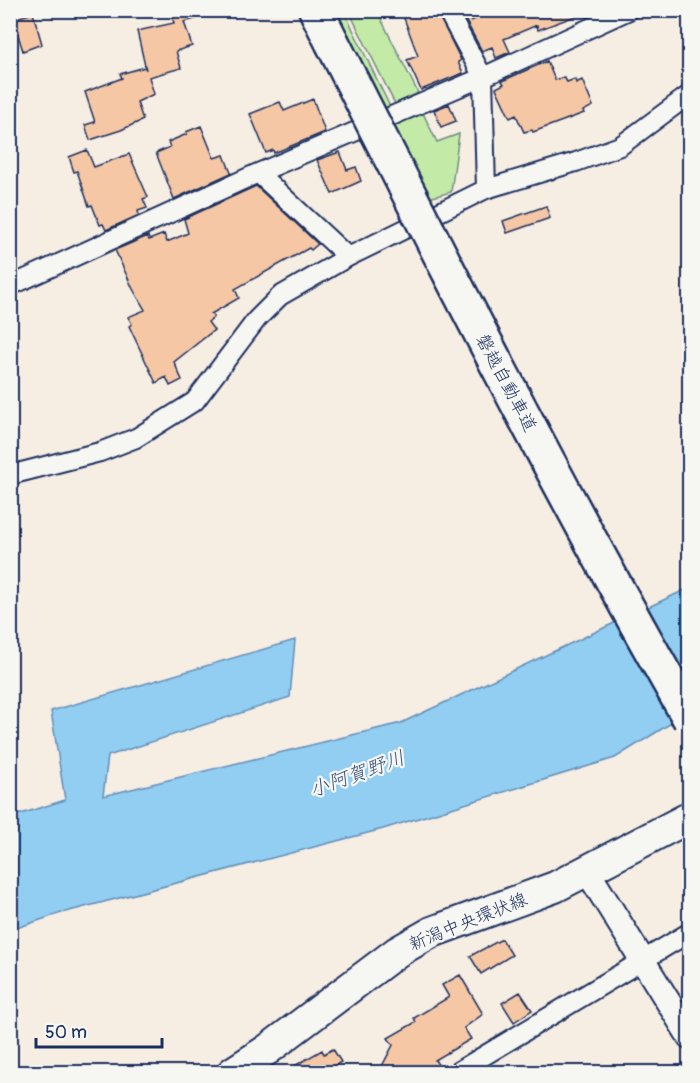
<svg xmlns="http://www.w3.org/2000/svg" width="700" height="1083" viewBox="0 0 700 1083" font-family="Pangolin,'Klee One',sans-serif">
<style>
.green{fill:#c3eba7;stroke:#6f8d82;stroke-width:1.5}
.water{fill:#92cdf2;stroke:#628eb7;stroke-width:1.5}
.building{fill:#f5c7a5;stroke:#1b2f5e;stroke-width:1.5}
.lines{fill:none;stroke-linecap:round;stroke-linejoin:round}
.minor-casing{stroke:#1b2f5e;stroke-width:22}
.tertiary-casing{stroke:#1b2f5e;stroke-width:28}
.primary-casing{stroke:#1b2f5e;stroke-width:34}
.motorway-casing{stroke:#1b2f5e;stroke-width:38}
.minor{stroke:#f6f6f2;stroke-width:18}
.tertiary{stroke:#f6f6f2;stroke-width:24}
.primary{stroke:#f6f6f2;stroke-width:30}
.motorway{stroke:#f6f6f2;stroke-width:33}
.motorway-bridge-casing{stroke:#1b2f5e;stroke-width:38;stroke-linecap:butt}
.motorway-bridge{stroke:#f6f6f2;stroke-width:33}
.labels{text-anchor:middle;dominant-baseline:central;stroke-width:4.5;stroke-linejoin:round;paint-order:stroke}
.street-label{font-size:18px;fill:#1b2f5e;stroke:#f6f6f2}
.water-label{font-size:20px;font-style:italic;fill:#395683;stroke:#f6f6f2}
</style>
<rect width="100%" height="100%" fill="#f6ede3"/>
<filter id="ink" filterUnits="userSpaceOnUse"><feTurbulence type="fractalNoise" baseFrequency=".0167" numOctaves="2"/><feDisplacementMap in="SourceGraphic" scale="12" xChannelSelector="R" yChannelSelector="G"/><feConvolveMatrix kernelMatrix="1 2 1 2 8 2 1 2 1" color-interpolation-filters="sRGB"/></filter>
<g filter="url(#ink)">
<!-- green -->
<path class="green" d="M 331,11 L 344,11 L 391,109 L 381,112 Z
M 349,11 L 377,11 L 418,93 L 395,104 Z
M 421,109 L 437,142 L 459,134 L 451,192 L 425,199 L 391,123 Z"/>
<!-- water -->
<path class="water" d="M 689,588 L 689,712 L 615,758 L 383,829 L 58,914 L 11,930 L 11,817 L 65,800 L 51,711 L 295,640 L 290,697 L 108,756 L 103,796 L 401,723 Z"/>
<!-- building -->
<path class="building" d="M 170,10 L 212,10 L 213,14 L 184,22 L 192,46 L 176,51 L 181,68 L 149,77 L 154,94 L 137,102 L 143,120 L 121,130 L 90,140 L 85,125 L 95,122 L 85,92 L 122,78 L 120,74 L 145,67 L 146,70 L 137,31 L 174,23 Z
M 401,10 L 436,10 L 461,60 L 458,62 L 463,73 L 421,90 L 407,60 L 418,56 Z
M 460,10 L 466,10 L 471,21 L 494,10 L 586,10 L 586,12 L 538,30 L 537,25 L 504,39 L 510,52 L 496,58 L 492,47 L 482,51 Z
M 33,13 L 42,44 L 23,51 L 13,19 Z
M 547,61 L 555,80 L 564,77 L 567,82 L 575,79 L 576,83 L 582,80 L 593,106 L 583,111 L 584,113 L 533,132 L 532,130 L 524,132 L 516,115 L 510,118 L 496,88 L 504,84 L 502,81 Z
M 313,99 L 325,132 L 274,153 L 273,150 L 266,153 L 250,114 L 280,102 L 284,111 Z
M 449,104 L 456,121 L 441,127 L 434,110 Z
M 201,126 L 214,158 L 224,155 L 231,173 L 174,199 L 156,153 L 170,147 L 168,142 L 187,134 L 186,132 Z
M 87,150 L 94,167 L 129,154 L 148,197 L 143,199 L 147,208 L 138,211 L 139,215 L 106,230 L 103,224 L 100,225 L 92,205 L 89,206 L 77,171 L 74,172 L 69,157 Z
M 340,152 L 347,170 L 356,167 L 361,181 L 332,194 L 317,160 Z
M 256,186 L 318,244 L 311,250 L 309,248 L 235,289 L 239,298 L 211,314 L 214,317 L 208,322 L 214,330 L 174,362 L 182,380 L 170,386 L 166,377 L 156,383 L 129,326 L 132,324 L 128,317 L 145,310 L 133,289 L 115,250 L 148,236 L 149,240 L 164,234 L 167,242 L 188,233 L 184,219 Z
M 546,206 L 550,218 L 507,233 L 503,221 Z
M 502,939 L 512,955 L 481,974 L 470,956 Z
M 460,975 L 483,1014 L 464,1028 L 471,1039 L 435,1060 L 439,1066 L 431,1072 L 379,1072 L 393,1045 L 388,1038 L 416,1022 L 414,1018 L 449,997 L 442,985 Z
M 520,992 L 532,1010 L 514,1022 L 502,1003 Z
M 333,1049 L 341,1062 L 324,1072 L 284,1072 L 322,1050 L 324,1054 Z"/>
<g class="lines">
<!-- minor casing -->
<g class="minor-casing">
<path id="minor" d="M 447,10 L 483,77 L 486,189
M 258,173 L 348,257
M 10,286 L 258,173 L 483,77 L 629,10
M 10,475 L 100,452 L 136,438 L 195,401 L 257,319 L 280,296 L 348,257 L 486,189 L 576,162 L 620,146 L 690,94
M 457,1072 L 690,932"/>
</g>
<!-- tertiary casing -->
<g class="tertiary-casing">
<path id="tertiary" d="M 586,869 L 690,1037"/>
</g>
<!-- primary casing -->
<g class="primary-casing">
<path id="primary" d="M 233,1072 L 267,1050 L 397,952 L 432,932 L 555,887 L 690,817"/>
</g>
<!-- motorway casing -->
<g class="motorway-casing">
<path id="motorway" d="M 316,10 L 332,42"/>
</g>
<!-- minor -->
<use href="#minor" class="minor"/>
<!-- tertiary -->
<use href="#tertiary" class="tertiary"/>
<!-- primary -->
<use href="#primary" class="primary"/>
<!-- motorway -->
<use href="#motorway" class="motorway"/>
<!-- motorway-bridge casing -->
<g class="motorway-bridge-casing">
<path id="motorway-bridge" d="M 332,42 C 447,270 563,497 690,719"/>
</g>
<!-- motorway-bridge -->
<use href="#motorway-bridge" class="motorway-bridge"/>
</g>
</g>
<g class="labels">
<!-- street labels -->
<g class="street-label">
<text transform="translate(506 383) rotate(62)">磐越自動車道</text>
<text transform="translate(468 922) rotate(-22)">新潟中央環状線</text>
</g>
<!-- water labels -->
<g class="water-label">
<text transform="translate(357 774) rotate(-20)">小阿賀野川</text>
</g>
</g>
<!-- margin -->
<rect width="700" height="1083" fill="none" stroke="#f6f6f2" stroke-width="36"/>
<rect x="18" y="18" width="664" height="1047" fill="none" stroke="#1b2f5e" stroke-width="2" filter="url(#ink)"/>
<!-- scale -->
<path d="M36 1038v9h126v-9" fill="none" stroke="#1b2f5e" stroke-width="3"/>
<text x="45" y="1038" font-size="18" fill="#1b2f5e" stroke="#f6f6f2" stroke-width="4.5" paint-order="stroke">50 m</text>
</svg>
